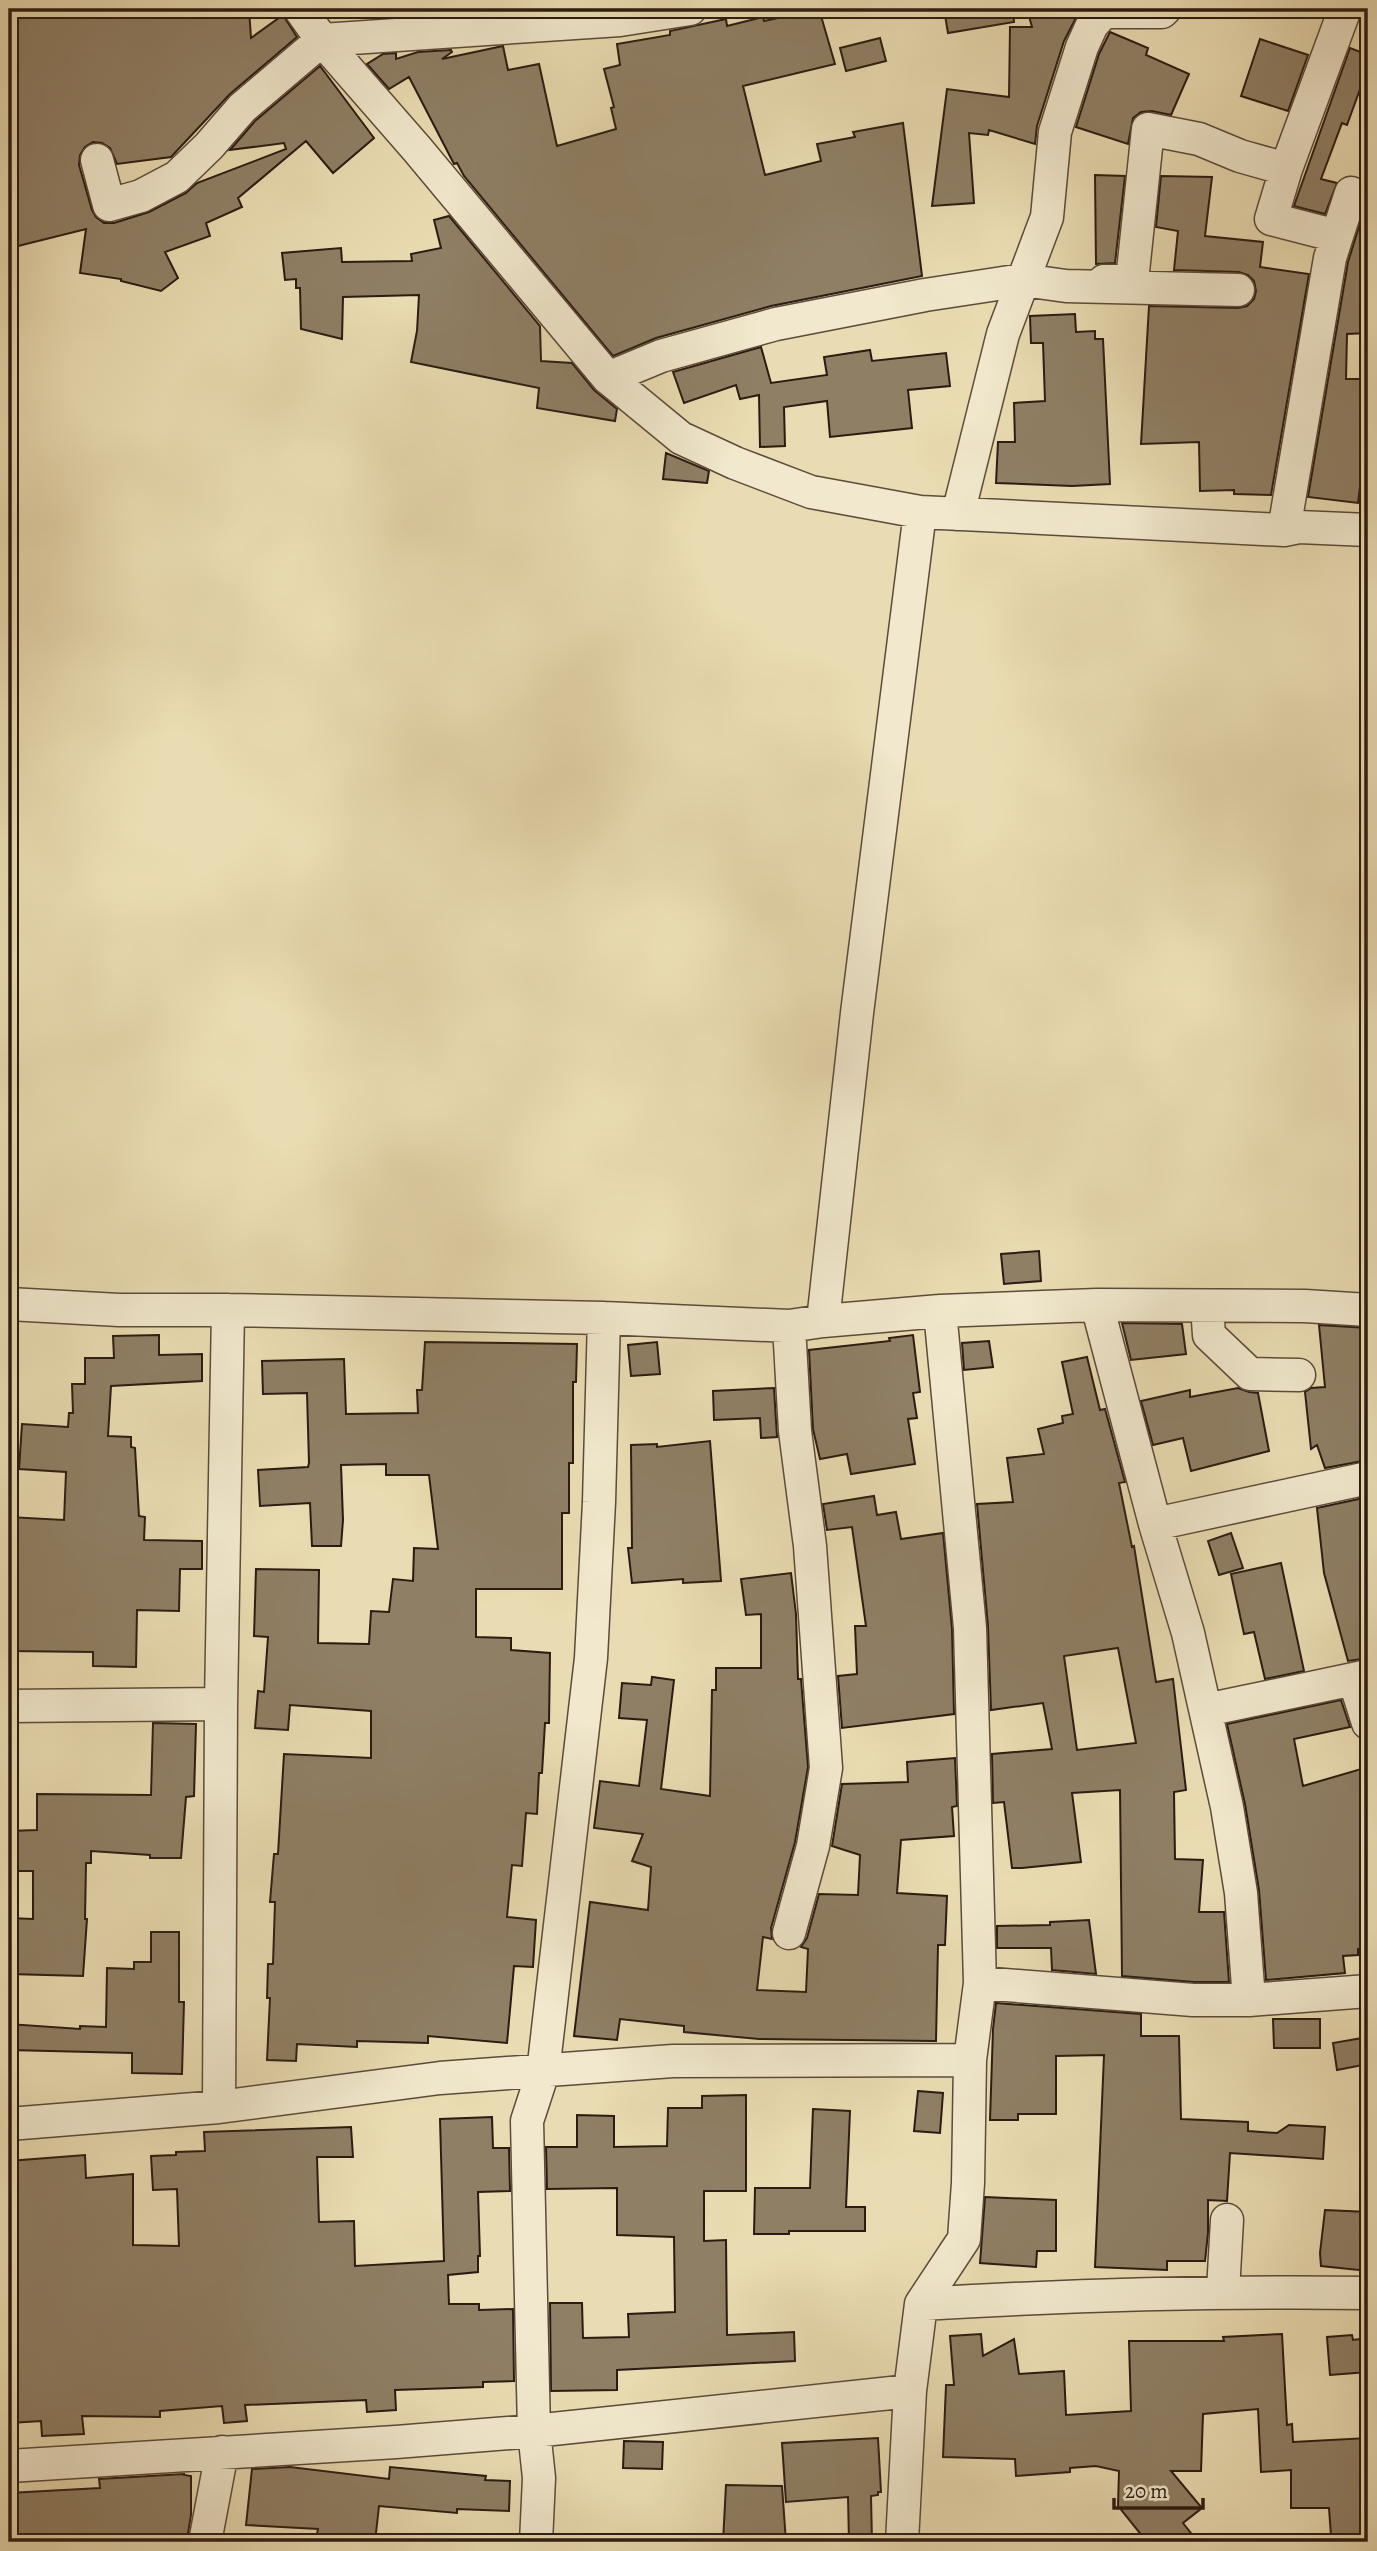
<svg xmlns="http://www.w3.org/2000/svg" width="1377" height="2551" viewBox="0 0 1377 2551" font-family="Alegreya,serif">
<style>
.building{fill:#8f7f65;stroke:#2c1b12;stroke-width:2;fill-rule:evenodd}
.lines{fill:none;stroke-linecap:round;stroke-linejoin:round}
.minor-casing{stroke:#5c4b3a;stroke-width:35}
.minor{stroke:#f1e8cd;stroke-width:32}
</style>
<rect width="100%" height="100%" fill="#eadcb2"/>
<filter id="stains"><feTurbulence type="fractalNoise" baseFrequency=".00286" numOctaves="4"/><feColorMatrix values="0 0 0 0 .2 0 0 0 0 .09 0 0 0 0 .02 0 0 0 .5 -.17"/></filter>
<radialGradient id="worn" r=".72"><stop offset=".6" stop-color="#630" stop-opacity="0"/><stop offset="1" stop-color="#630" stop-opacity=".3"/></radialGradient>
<!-- building -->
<path class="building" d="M 9,9 L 249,9 L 251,38 L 283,15 L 297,37 L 230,94 L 171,157 L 117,164 L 110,148 L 102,143 L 93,142 L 85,147 L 80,155 L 79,165 L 92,210 L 96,217 L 104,223 L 114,223 L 149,212 L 186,193 L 197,183 L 286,149 L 284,143 L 230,150 L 255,121 L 320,66 L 374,138 L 333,173 L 306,141 L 238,198 L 242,207 L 206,223 L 210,236 L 165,252 L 178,278 L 161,291 L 121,281 L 121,279 L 80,273 L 86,229 L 18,246 L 9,209 Z
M 819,9 L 835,64 L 743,86 L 765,175 L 821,161 L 817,144 L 855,137 L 853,132 L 903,123 L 922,276 L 771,306 L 656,338 L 613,356 L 464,176 L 457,163 L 454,164 L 409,77 L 389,89 L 367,64 L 383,54 L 396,53 L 396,59 L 418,52 L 451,50 L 452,52 L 442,59 L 503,46 L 508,70 L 539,64 L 557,146 L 616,129 L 611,108 L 614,107 L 604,69 L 620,65 L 617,44 L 670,35 L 670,31 L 726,19 L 727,26 L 763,17 L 764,21 Z
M 944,9 L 1013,9 L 1014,22 L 948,33 Z
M 1027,9 L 1076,9 L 1078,14 L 1064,41 L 1037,126 L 1035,144 L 989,130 L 988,135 L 969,133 L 974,203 L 932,206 L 947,89 L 1009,97 L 1010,27 L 1032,27 Z
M 1110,32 L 1148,48 L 1146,55 L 1189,74 L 1171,115 L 1152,111 L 1141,112 L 1133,118 L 1128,144 L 1076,127 L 1099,54 Z
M 880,38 L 886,61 L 846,71 L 840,48 Z
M 1260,39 L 1308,55 L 1288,111 L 1241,96 Z
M 1350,48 L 1368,55 L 1368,83 L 1363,81 L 1347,125 L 1342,123 L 1321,179 L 1337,183 L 1325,214 L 1294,206 Z
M 1095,175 L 1125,176 L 1115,263 L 1096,264 Z
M 1161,176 L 1212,177 L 1205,236 L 1263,242 L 1260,267 L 1309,274 L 1271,495 L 1234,494 L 1234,490 L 1200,491 L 1199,442 L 1141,444 L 1149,306 L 1238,308 L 1247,306 L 1254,299 L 1256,291 L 1254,281 L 1248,275 L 1239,272 L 1174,270 L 1178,231 L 1156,227 Z
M 449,216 L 540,326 L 541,361 L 572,363 L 594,390 L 617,409 L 615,421 L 537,408 L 539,388 L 411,362 L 417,331 L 419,295 L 343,297 L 342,339 L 301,329 L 300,288 L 296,288 L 296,279 L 285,280 L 282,253 L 341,248 L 342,262 L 412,261 L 411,254 L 441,248 L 434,220 Z
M 1362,217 L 1368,218 L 1368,333 L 1347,334 L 1346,379 L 1368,379 L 1368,420 L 1358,503 L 1308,497 L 1348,262 Z
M 1075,314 L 1076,332 L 1095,331 L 1095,339 L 1103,339 L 1110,484 L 1072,486 L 996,483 L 998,442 L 1015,442 L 1014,403 L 1045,401 L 1043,343 L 1031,343 L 1030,316 Z
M 761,347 L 771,383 L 827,375 L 824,357 L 870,350 L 872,361 L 946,353 L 950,386 L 908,390 L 912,428 L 830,437 L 827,401 L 784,407 L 785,446 L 760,447 L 759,395 L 740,399 L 736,385 L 684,403 L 673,372 Z
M 666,453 L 709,471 L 707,483 L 663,479 Z
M 1039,1251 L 1041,1281 L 1004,1284 L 1001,1254 Z
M 1122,1323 L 1182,1324 L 1186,1354 L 1131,1360 Z
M 1319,1325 L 1368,1328 L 1368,1460 L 1325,1468 L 1317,1445 L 1311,1449 L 1305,1392 L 1311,1388 L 1325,1387 Z
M 159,1335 L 159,1355 L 202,1354 L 202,1381 L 111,1386 L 108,1436 L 131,1437 L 131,1447 L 135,1448 L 139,1516 L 145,1517 L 144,1540 L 202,1541 L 202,1569 L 180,1569 L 179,1611 L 137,1610 L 136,1667 L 93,1666 L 93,1652 L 9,1651 L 9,1517 L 64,1520 L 66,1472 L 19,1469 L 22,1424 L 68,1427 L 69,1413 L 73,1413 L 72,1384 L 85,1384 L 85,1358 L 114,1358 L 113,1336 Z
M 913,1335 L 920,1392 L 913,1393 L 917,1418 L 908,1419 L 915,1464 L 851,1474 L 847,1454 L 820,1459 L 813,1429 L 809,1350 L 890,1341 L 889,1338 Z
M 989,1341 L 993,1367 L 964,1370 L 962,1343 Z
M 425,1342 L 577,1344 L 576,1382 L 573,1382 L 573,1463 L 569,1463 L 569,1513 L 562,1513 L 562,1589 L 476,1589 L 476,1637 L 511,1638 L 511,1650 L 550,1653 L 549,1723 L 545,1723 L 542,1773 L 539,1773 L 537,1814 L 526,1813 L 522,1866 L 512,1865 L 507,1917 L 536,1920 L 533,1967 L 514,1966 L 507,2043 L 428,2036 L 428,2043 L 357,2041 L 357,2047 L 297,2044 L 296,2061 L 267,2060 L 270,1998 L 267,1998 L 268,1964 L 273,1964 L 275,1902 L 270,1902 L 274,1854 L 278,1854 L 284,1754 L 371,1758 L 371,1711 L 290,1705 L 288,1730 L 255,1728 L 258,1691 L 264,1692 L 268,1637 L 254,1636 L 256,1569 L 319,1570 L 318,1643 L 369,1644 L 371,1611 L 389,1612 L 393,1579 L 413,1581 L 414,1548 L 438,1549 L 429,1475 L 386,1475 L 386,1464 L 341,1465 L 343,1520 L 341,1546 L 312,1546 L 310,1503 L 260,1506 L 258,1470 L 308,1467 L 309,1463 L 307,1393 L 263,1394 L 262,1361 L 344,1359 L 346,1414 L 418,1413 L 417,1390 L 422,1390 Z
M 657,1342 L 660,1374 L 631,1376 L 628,1345 Z
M 1087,1357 L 1100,1410 L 1105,1409 L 1125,1482 L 1119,1483 L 1132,1547 L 1134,1546 L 1156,1682 L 1173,1679 L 1186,1790 L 1174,1792 L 1175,1859 L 1203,1860 L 1199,1912 L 1224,1912 L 1229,1982 L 1194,1982 L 1122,1976 L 1120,1790 L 1072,1793 L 1081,1862 L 1022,1868 L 1012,1868 L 1004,1802 L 993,1803 L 992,1754 L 1052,1749 L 1043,1703 L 991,1710 L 988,1626 L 977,1504 L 1013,1502 L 1007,1458 L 1044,1454 L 1038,1429 L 1063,1423 L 1062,1416 L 1073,1414 L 1062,1362 ZM 1118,1648 L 1136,1743 L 1077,1750 L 1064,1656 Z
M 774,1388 L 777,1437 L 761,1438 L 760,1418 L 714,1420 L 713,1391 Z
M 1238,1388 L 1249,1392 L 1258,1393 L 1269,1451 L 1191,1471 L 1183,1438 L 1153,1445 L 1141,1401 L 1190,1390 L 1190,1397 Z
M 710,1441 L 721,1581 L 683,1583 L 683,1579 L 632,1583 L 628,1548 L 632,1548 L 631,1445 L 657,1444 L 657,1447 Z
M 874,1496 L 877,1515 L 896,1512 L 901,1539 L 943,1533 L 952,1629 L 954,1714 L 842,1728 L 838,1676 L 857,1674 L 855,1626 L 866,1626 L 852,1527 L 827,1530 L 823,1504 Z
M 1368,1497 L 1368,1552 L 1361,1555 L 1368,1580 L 1368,1658 L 1348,1661 L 1324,1573 L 1317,1508 Z
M 1231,1533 L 1243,1568 L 1219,1575 L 1208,1541 Z
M 1281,1563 L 1304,1671 L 1265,1679 L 1254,1632 L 1244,1634 L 1231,1574 Z
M 791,1573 L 796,1614 L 798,1679 L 801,1679 L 808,1767 L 795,1842 L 771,1928 L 772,1939 L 763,1937 L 757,1990 L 806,1992 L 808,1949 L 801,1947 L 807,1938 L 819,1894 L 858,1895 L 860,1855 L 832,1846 L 842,1784 L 908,1782 L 907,1762 L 955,1758 L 957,1806 L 952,1807 L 954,1836 L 901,1840 L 897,1893 L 947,1896 L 945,1945 L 938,1945 L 936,2041 L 759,2039 L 684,2032 L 684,2026 L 620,2019 L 617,2040 L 574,2036 L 590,1902 L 648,1910 L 651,1867 L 632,1861 L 643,1834 L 594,1828 L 600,1781 L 639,1786 L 647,1720 L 619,1718 L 622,1683 L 651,1685 L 652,1677 L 674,1680 L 661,1789 L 710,1796 L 712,1690 L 716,1690 L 716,1668 L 761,1668 L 761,1614 L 746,1615 L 741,1579 Z
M 1341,1700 L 1350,1727 L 1294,1739 L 1303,1786 L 1368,1767 L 1368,1948 L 1358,1949 L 1358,1955 L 1343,1956 L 1345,1973 L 1266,1980 L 1259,1890 L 1245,1804 L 1227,1724 Z
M 153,1723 L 196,1724 L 194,1796 L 186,1797 L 181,1858 L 150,1858 L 150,1855 L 91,1851 L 91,1863 L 86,1863 L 85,1919 L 87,1919 L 83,1976 L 9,1974 L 9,1918 L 33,1919 L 33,1871 L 9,1871 L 9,1831 L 37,1830 L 37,1794 L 151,1795 Z
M 1089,1920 L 1096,1974 L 1052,1970 L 1051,1948 L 997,1948 L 997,1926 L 1050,1925 L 1050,1922 Z
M 151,1932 L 179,1932 L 179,2002 L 184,2002 L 182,2074 L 132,2073 L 132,2053 L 9,2050 L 9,2024 L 80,2029 L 80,2026 L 106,2027 L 107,1968 L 134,1969 L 134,1962 L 151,1962 Z
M 996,2003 L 1141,2014 L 1141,2036 L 1179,2036 L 1181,2119 L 1248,2122 L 1248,2131 L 1277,2133 L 1289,2125 L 1325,2127 L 1323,2159 L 1230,2153 L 1227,2201 L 1208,2200 L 1208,2233 L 1205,2261 L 1167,2261 L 1167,2270 L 1095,2267 L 1104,2055 L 1056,2056 L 1056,2114 L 1018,2114 L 1018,2120 L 990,2120 L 993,2029 Z
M 1273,2019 L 1320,2019 L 1320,2048 L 1274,2048 Z
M 1368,2037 L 1368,2064 L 1337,2070 L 1333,2043 Z
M 918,2091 L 943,2093 L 940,2133 L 914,2131 Z
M 746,2095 L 746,2191 L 704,2191 L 704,2241 L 726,2240 L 727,2335 L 794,2332 L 795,2361 L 617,2370 L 617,2390 L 551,2391 L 550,2303 L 582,2303 L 583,2338 L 629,2337 L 628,2314 L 675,2312 L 674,2237 L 617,2235 L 617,2188 L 547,2189 L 546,2147 L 577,2147 L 577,2115 L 614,2116 L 614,2147 L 667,2146 L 668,2108 L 702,2108 L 702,2096 Z
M 813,2109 L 850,2111 L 846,2207 L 865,2207 L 865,2231 L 789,2231 L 789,2234 L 754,2234 L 755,2188 L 810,2188 Z
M 492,2117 L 493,2148 L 509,2148 L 510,2191 L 478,2192 L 480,2256 L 478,2256 L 478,2272 L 448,2275 L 449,2304 L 479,2304 L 479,2310 L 513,2309 L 514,2381 L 483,2382 L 483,2387 L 395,2390 L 396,2410 L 367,2412 L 366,2400 L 245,2405 L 247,2421 L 224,2423 L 222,2406 L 160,2411 L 160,2417 L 82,2416 L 84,2434 L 42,2436 L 41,2421 L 11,2423 L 9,2347 L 16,2347 L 13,2290 L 9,2290 L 9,2161 L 85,2155 L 86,2178 L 133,2174 L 133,2245 L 179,2246 L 177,2189 L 153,2190 L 151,2156 L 176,2155 L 176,2152 L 205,2151 L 204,2132 L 351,2127 L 353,2157 L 317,2157 L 319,2222 L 354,2221 L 355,2266 L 444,2261 L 440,2119 Z
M 985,2197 L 1056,2200 L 1056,2251 L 1037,2251 L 1036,2267 L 980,2263 Z
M 1325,2210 L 1368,2212 L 1368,2271 L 1321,2266 L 1320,2253 Z
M 981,2334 L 983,2356 L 1014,2339 L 1019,2374 L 1064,2371 L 1066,2415 L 1131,2411 L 1129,2341 L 1224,2341 L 1223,2337 L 1282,2334 L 1287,2425 L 1292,2424 L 1293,2442 L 1368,2438 L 1368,2534 L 1331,2536 L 1329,2508 L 1291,2508 L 1291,2470 L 1261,2472 L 1258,2409 L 1203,2414 L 1201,2471 L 1171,2471 L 1202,2508 L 1183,2523 L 1198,2542 L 1147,2542 L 1118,2506 L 1119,2471 L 1096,2466 L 1070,2468 L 1070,2472 L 1016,2476 L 1015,2459 L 943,2457 L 946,2385 L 954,2385 L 950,2336 Z
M 1352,2335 L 1353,2340 L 1368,2338 L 1368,2372 L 1330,2375 L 1327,2337 Z
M 878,2438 L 881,2492 L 878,2492 L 878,2495 L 871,2496 L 872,2542 L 849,2542 L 848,2497 L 786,2502 L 782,2443 Z
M 624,2441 L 663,2442 L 662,2469 L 623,2468 Z
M 290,2467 L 389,2479 L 390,2467 L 486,2476 L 485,2480 L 510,2481 L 509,2511 L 457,2509 L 457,2513 L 379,2506 L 375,2542 L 332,2542 L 333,2535 L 317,2534 L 318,2529 L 246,2525 L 252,2469 Z
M 184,2474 L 184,2475 L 191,2476 L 191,2515 L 187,2539 L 183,2538 L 183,2542 L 9,2542 L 9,2493 L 100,2488 L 99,2479 Z
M 726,2485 L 782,2486 L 786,2542 L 723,2542 Z"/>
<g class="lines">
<!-- minor casing -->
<g class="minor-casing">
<path id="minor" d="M 300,9 L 322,40 L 417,149 L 608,378 L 681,438 L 735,463 L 811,492 L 920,512 L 1284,530 L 1299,527 L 1368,530
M 97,160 L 109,205 L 141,196 L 177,177 L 209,146 L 242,108 L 322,40 L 620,20 L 690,9
M 1286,169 L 1345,9
M 1104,281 L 1132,281 L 1148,129 L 1199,139 L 1240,156 L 1286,169 L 1271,219 L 1337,236 L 1351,193 L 1368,200
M 608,378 L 661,356 L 776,324 L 925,295 L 1023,280 L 1066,286 L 1238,290
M 958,514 L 1003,334 L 1047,217 L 1055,132 L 1082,47 L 1092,25 L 1104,12 L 1162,12 L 1165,9
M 1284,530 L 1330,258 L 1337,236
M 9,1304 L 119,1310 L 228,1310 L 604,1318 L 789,1326 L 823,1321 L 940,1311 L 1097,1305 L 1305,1306 L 1368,1310
M 1097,1305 L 1155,1524 L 1188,1633 L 1227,1807 L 1241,1893 L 1249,2000
M 1207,1306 L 1209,1335 L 1250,1374 L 1299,1375
M 823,1321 L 857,1013 L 920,512
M 789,1326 L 795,1431 L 810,1546 L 826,1768 L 813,1846 L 789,1933
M 1155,1524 L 1368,1478
M 1354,1679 L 1368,1723
M 9,1706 L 221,1704
M 1206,1710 L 1368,1676
M 980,1983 L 1193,2000 L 1249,2000 L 1368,1991
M 219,2107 L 221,1704 L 228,1310
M 9,2124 L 219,2107 L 440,2078 L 673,2061 L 970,2060
M 1223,2291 L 1227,2220
M 921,2304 C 1071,2295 1218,2291 1368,2293
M 9,2466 L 396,2442 L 534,2431 L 910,2391
M 205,2542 L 222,2452
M 536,2542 L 539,2478 L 534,2431 L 527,2121 L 543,2072 L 591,1658 L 599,1502 L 604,1318
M 902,2542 L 910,2391 L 921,2304 L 964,2239 L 968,2183 L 970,2060 L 980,1983 L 970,1628 L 940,1311"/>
</g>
<!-- minor -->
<use href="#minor" class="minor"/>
</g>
<!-- margin -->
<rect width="1377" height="2551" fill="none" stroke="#eadcb2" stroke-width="35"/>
<rect x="10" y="10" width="1356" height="2530" fill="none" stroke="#2c1b12" stroke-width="3.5"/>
<rect x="18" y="18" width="1342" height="2516" fill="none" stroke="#2c1b12" stroke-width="2"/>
<!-- scale -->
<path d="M1114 2498v10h89v-10" fill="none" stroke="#2c1b12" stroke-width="3.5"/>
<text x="1125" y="2498" font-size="21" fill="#2c1b12" stroke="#f1e8cd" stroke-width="5" paint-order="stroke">20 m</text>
<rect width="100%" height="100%" filter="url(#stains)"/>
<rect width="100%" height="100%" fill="url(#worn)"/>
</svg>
